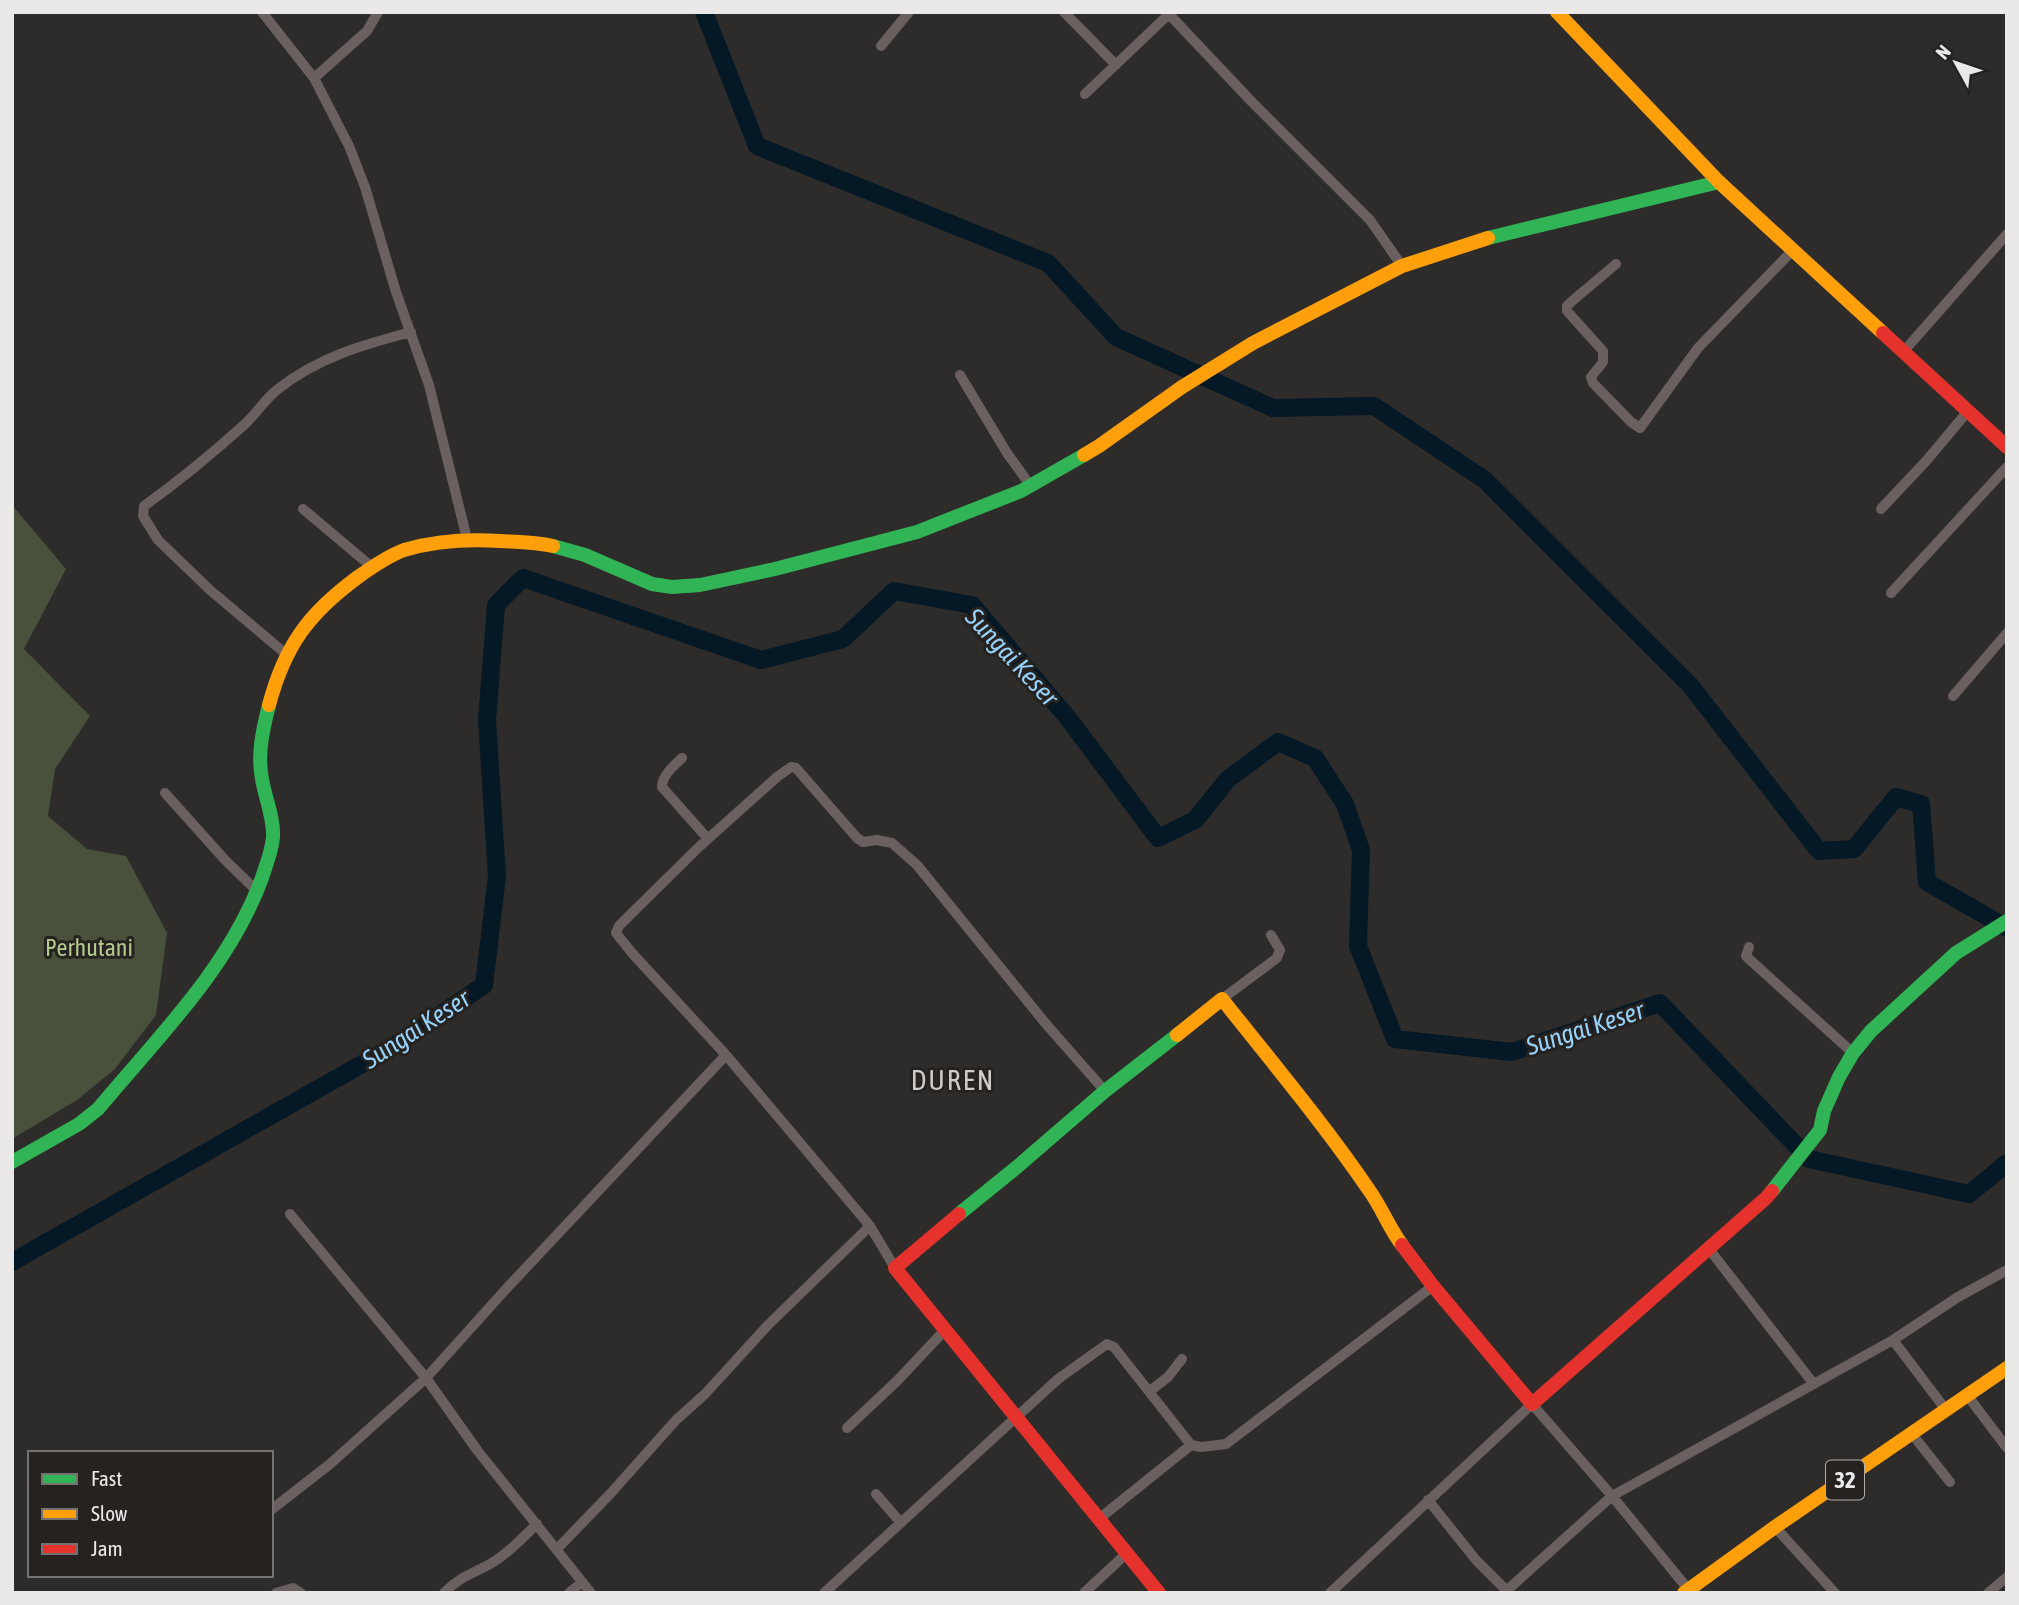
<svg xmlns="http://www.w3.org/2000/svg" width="2019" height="1605" viewBox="0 0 2019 1605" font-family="'Asap Condensed',sans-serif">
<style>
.green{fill:#49503c}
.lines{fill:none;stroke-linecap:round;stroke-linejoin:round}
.river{stroke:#041825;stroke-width:18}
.street{stroke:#6a6060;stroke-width:10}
.fast{stroke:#30b455;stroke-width:14}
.slow{stroke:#ff9f0a;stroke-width:14}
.jam{stroke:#e5322d;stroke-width:14}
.labels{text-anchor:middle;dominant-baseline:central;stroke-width:6;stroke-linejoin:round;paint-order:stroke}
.shield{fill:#252220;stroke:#b0adab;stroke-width:2}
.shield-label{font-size:23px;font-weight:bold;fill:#ebe9e7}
.park-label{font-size:24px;fill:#b3c98e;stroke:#252220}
.water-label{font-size:26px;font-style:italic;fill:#96d1f9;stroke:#252220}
.quarter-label{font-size:28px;letter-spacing:2px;fill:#d0ccc9;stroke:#252220}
</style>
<rect width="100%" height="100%" fill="#2e2c2a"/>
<!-- green -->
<path class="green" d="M 12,505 L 66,569 L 24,649 L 90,716 L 55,769 L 48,816 L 87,849 L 126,856 L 167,933 L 156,1015 L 115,1069 L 77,1100 L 12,1139 Z"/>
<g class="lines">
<!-- river -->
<path class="river" d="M 704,12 L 757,146 L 1048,263 L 1116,337 L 1273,408 L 1374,406 L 1485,480 L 1690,685 L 1819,851 L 1854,849 L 1896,797 L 1921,804 L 1927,882 L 2007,928
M 12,1262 L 394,1046 L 484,985 L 497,876 L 487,720 L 496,605 L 523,578 L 761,660 L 843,639 L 894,591 L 972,605 L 1068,718 L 1158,838 L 1195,820 L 1228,779 L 1278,742 L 1315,758 L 1345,804 L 1361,850 L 1358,946 L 1395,1039 L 1512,1052 L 1660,1003 L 1809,1159 L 1969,1194 L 2007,1163"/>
<!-- street -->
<path class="street" d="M 262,12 L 314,78 L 349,146 L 365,187 L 396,292 L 429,385 L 467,539
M 1064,12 L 1116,65
M 1167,12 L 1251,101 L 1370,220 L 1402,266
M 881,46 L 909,12
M 314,78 L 367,31 L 378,12
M 1085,94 L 1169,14
M 1616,264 L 1571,302 L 1567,306 L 1567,311 L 1603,351 L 1603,362 L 1591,377 L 1593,383 L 1631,422 L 1640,428 L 1698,348 L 1793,250
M 1904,351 L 2007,234
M 960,375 L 1007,453 L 1030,485
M 303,509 L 372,567
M 1881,509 L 1927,460 L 1968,411
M 1891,593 L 2007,467
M 287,655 L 210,590 L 158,540 L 143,516 L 144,506 C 179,481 213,453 245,424 C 257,413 265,399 278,389 C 319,357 362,345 411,332
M 1953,696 L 2007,633
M 682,758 C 674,766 662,775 662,787 L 708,839
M 165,793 L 226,861 L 257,891
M 1749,947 L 1746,956 L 1748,958 L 1853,1053
M 1222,999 L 1277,958 L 1280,950 L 1271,935
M 1709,1249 L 1813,1383
M 895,1268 L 870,1226 L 726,1055 L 632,953 L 616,933 L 619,926 L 635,910 L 700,846 L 777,777 L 791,767 L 796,768 L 857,838 L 863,842 L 877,840 L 892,843 L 917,865 L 1046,1024 L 1105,1091
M 1893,1340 L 1946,1410
M 1150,1391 L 1168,1377 L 1182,1359
M 1967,1395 L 2007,1448
M 847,1428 L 898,1380 L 944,1331
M 1912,1434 L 1950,1482
M 876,1494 L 901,1523
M 1428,1500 L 1476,1560 L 1509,1593
M 271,1510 L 330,1464 L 426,1378 L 290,1214
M 1100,1518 L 1191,1445 L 1201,1447 L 1226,1444 L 1433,1286
M 1775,1527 L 1835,1593
M 557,1549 L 611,1493 L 676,1420 L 705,1394 L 768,1325 L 870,1226
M 276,1593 L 293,1588 L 301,1593
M 444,1593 C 461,1575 476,1573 495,1561 C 511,1551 524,1536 537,1524
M 569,1593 L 582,1582
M 591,1593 L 477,1450 L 426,1378 L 506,1289 L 726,1055
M 824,1593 L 1058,1379 L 1107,1344 L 1114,1347 L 1191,1445
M 1084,1593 L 1127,1553
M 1330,1593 L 1532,1404 L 1612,1496 L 1688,1589
M 1504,1593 L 1612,1496 L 1893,1340 L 1958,1297 L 2007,1270
M 1988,1593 L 2007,1577"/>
<!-- fast -->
<path class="fast" d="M 1488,238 L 1719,182
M 553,546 L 585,555 L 652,584 L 672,587 L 700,585 L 775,569 L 917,532 L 1021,491 L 1084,455
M 12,1162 L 79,1124 L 98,1109 C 158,1037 229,968 262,878 C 266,865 272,851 273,837 C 274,817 265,798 262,779 C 257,754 263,729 269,705
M 1772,1191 L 1820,1130 L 1824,1111 L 1839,1077 L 1853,1053 L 1871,1031 L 1956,953 L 2007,921
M 959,1214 L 1017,1167 L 1105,1091 L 1177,1035"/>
<!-- slow -->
<path class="slow" d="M 1557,12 L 1719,182 L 1883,333
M 1084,455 L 1099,446 L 1182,387 L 1253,343 L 1402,266 L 1488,238
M 269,705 C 285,645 309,613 358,577 C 372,567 388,556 404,550 C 435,541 468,539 500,541 C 517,542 535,542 553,546
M 1177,1035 L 1222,999 C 1272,1062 1324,1124 1369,1190 C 1382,1208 1389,1228 1402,1245
M 1684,1593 L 1775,1527 L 2007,1368"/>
<!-- jam -->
<path class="jam" d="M 1883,333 L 2007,447
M 959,1214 L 895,1268 L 1159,1593
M 1402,1245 L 1433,1286 L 1532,1404 L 1766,1198 L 1772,1191"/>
</g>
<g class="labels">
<!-- shield labels -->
<rect class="shield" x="1826" y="1460.5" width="38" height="39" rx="5"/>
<g class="shield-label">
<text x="1845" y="1480">32</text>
</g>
<!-- park labels -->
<g class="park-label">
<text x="89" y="947">Perhutani</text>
</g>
<!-- water labels -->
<g class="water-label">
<text transform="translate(1012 657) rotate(47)">Sungai Keser</text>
<text transform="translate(1585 1028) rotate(-18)">Sungai Keser</text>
<text transform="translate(416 1029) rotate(-33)">Sungai Keser</text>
</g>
<!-- quarter labels -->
<g class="quarter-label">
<text x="953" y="1080">DUREN</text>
</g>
</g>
<!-- border -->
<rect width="2019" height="1605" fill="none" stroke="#ebe9e7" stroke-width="28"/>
<!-- legend -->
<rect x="28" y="1451" width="245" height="126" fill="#252220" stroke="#747270" stroke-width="2"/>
<rect x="42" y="1474" width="35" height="10" fill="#30b455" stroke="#747270" stroke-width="2"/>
<text x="91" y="1486" font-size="21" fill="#ebe9e7">Fast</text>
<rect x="42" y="1509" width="35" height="10" fill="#ff9f0a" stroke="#747270" stroke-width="2"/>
<text x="91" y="1521" font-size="21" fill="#ebe9e7">Slow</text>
<rect x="42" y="1544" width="35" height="10" fill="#e5322d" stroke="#747270" stroke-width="2"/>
<text x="91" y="1556" font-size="21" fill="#ebe9e7">Jam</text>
<!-- north arrow -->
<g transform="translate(1956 63) rotate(310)" stroke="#252220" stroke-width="5" paint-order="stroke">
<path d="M0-5L12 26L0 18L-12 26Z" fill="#ebe9e7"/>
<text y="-10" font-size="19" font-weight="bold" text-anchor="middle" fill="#ebe9e7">N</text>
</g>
</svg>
